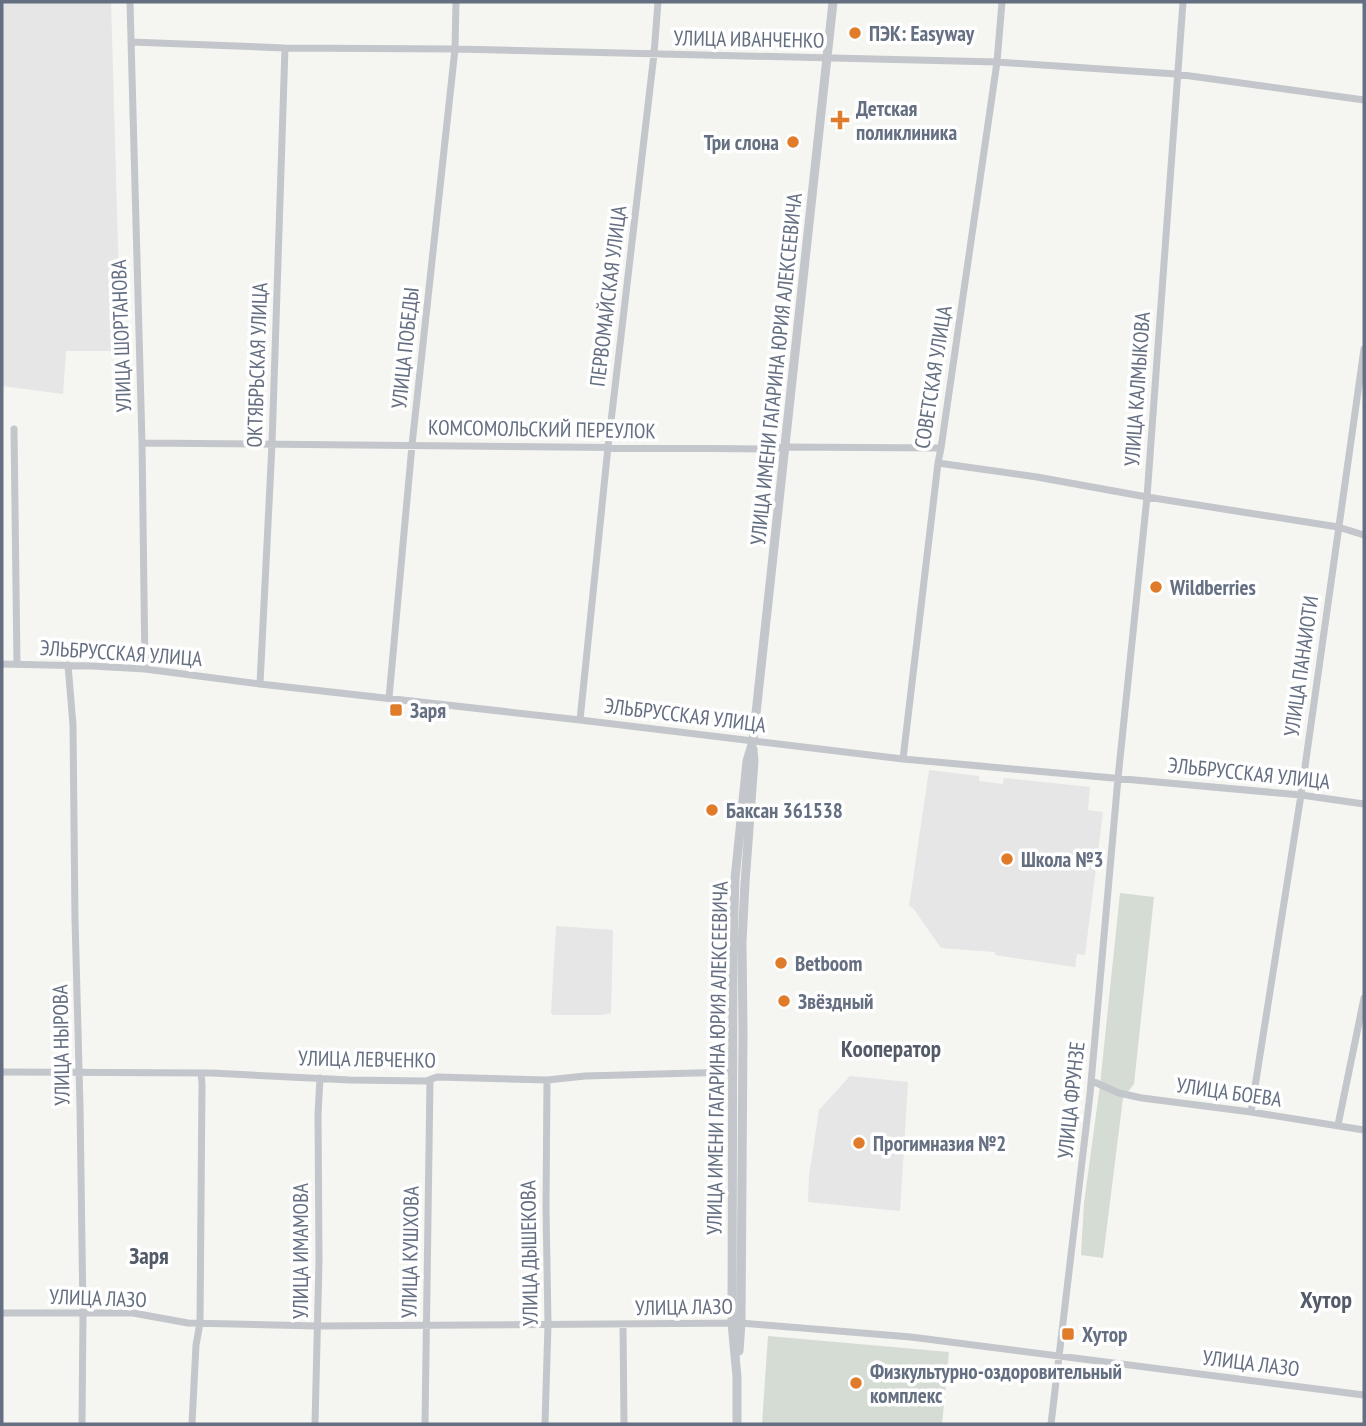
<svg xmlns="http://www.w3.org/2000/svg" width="1366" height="1426" viewBox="0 0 1366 1426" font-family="'PT Sans Narrow',sans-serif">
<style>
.built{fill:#e5e6e5}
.green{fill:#d5dcd3}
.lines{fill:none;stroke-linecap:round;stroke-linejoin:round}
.minor{stroke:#c3c6ca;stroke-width:7}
.tertiary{stroke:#c3c6ca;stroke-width:9}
.poi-dot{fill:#df7b29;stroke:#fff;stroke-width:2.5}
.labels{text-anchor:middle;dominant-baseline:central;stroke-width:7;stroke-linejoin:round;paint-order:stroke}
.poi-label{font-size:21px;font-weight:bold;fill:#656f82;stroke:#fff;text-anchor:start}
.street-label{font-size:21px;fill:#656f82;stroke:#fff}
.neighbourhood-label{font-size:23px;font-weight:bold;fill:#535a68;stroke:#fff}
.quarter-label{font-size:24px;font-weight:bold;fill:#535a68;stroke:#fff}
</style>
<rect width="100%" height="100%" fill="#f5f5f2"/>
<!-- built -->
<path class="built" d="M 2,2 L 111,2 L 121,351 L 66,351 L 63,394 L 2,386 Z
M 929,770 L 979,776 L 979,781 L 1003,784 L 1004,778 L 1090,787 L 1088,810 L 1103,812 L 1085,955 L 1077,954 L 1075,967 L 995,955 L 995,952 L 941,948 L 913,908 L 909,906 Z
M 556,926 L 613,930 L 611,1013 L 601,1015 L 553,1015 L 551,1013 Z
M 850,1076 L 908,1082 L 900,1211 L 808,1202 L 809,1176 L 819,1110 Z"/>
<!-- green -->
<path class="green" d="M 1120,893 L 1154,897 L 1134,1084 L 1123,1098 L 1103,1258 L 1081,1255 L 1084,1203 L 1100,1085 Z
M 768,1336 L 949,1352 L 942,1424 L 762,1424 Z"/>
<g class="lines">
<!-- minor -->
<path class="minor" d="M 130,2 L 142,443 L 145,669
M 131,42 L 285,48 L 455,49 L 997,62 L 1176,74 L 1364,100
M 14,429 L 17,664
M 142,443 L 770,449 L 785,447 L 941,448
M 938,463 L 1037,477 L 1147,497 L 1338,527 L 1364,535
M 2,664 L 92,666 L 145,669 L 260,684 L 580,720 L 903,759 L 1301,795 L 1364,804
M 68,665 L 73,725 L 75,919 L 80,1106 L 83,1313 L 82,1424
M 260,684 L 272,444 L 285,48
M 389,698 L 412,445 L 455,49 L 456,2
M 580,720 L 608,447 L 654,54 L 658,2
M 903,759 L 938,463 L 941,448 L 997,62 L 1002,2
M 2,1072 L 212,1073 L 350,1080 L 426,1081 L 437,1077 L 547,1080 L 585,1076 L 733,1072
M 1092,1081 L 1119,1093 L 1142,1098 L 1251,1112 L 1364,1130
M 1251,1112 L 1301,795 L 1364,349
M 1338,1125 L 1364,998
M 2,1313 L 133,1313 L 188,1323 L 317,1326 L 741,1323 L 911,1337 L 1364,1395
M 623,1325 L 624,1424
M 192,1424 L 196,1345 L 200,1323 L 202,1084 L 201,1073
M 315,1424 L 319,1261 L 318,1114 L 320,1078
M 425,1424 L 430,1080
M 545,1424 L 548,1324 L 546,1208 L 547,1080
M 1051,1424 L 1090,1094 L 1118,778 L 1147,497 L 1183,2"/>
<!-- tertiary -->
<path class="tertiary" d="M 739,1351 L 741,1323 L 743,1032 L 742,942 L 745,883 L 754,761 L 753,749
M 737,1424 L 737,1377 L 732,1323 L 733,942 L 735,879 L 747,761 L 753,741 L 833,2"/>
</g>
<!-- markers -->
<g class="poi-dot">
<circle cx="855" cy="33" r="7"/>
<path d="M836.5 109.5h7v7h7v7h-7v7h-7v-7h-7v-7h7z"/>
<circle cx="793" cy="142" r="7"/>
<circle cx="1156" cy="587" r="7"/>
<rect x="389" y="703" width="14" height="14" rx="3.5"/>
<circle cx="712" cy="810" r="7"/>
<circle cx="1007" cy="859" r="7"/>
<circle cx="781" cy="963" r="7"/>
<circle cx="784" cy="1001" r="7"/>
<circle cx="859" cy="1143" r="7"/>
<rect x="1061" y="1327" width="14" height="14" rx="3.5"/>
<circle cx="856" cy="1383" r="7"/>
</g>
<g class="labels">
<!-- poi labels -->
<g class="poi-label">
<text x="869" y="33">ПЭК: Easyway</text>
<text x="856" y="108">Детская<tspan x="856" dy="24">поликлиника</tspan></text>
<text x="779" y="142" text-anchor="end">Три слона</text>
<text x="1170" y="587">Wildberries</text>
<text x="410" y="710">Заря</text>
<text x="726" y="810">Баксан 361538</text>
<text x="1021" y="859">Школа №3</text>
<text x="795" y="963">Betboom</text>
<text x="798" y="1001">Звёздный</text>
<text x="873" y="1143">Прогимназия №2</text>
<text x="1082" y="1334">Хутор</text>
<text x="870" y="1371">Физкультурно-оздоровительный<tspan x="870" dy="24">комплекс</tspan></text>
</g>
<!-- street labels -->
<g class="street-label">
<text transform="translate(749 39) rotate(1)">УЛИЦА ИВАНЧЕНКО</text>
<text transform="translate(608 296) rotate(-83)">ПЕРВОМАЙСКАЯ УЛИЦА</text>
<text transform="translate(121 336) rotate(-92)">УЛИЦА ШОРТАНОВА</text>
<text transform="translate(405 348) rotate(-84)">УЛИЦА ПОБЕДЫ</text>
<text transform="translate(257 365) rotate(-88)">ОКТЯБРЬСКАЯ УЛИЦА</text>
<text transform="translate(776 369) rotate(-84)">УЛИЦА ИМЕНИ ГАГАРИНА ЮРИЯ АЛЕКСЕЕВИЧА</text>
<text transform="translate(933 377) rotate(-81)">СОВЕТСКАЯ УЛИЦА</text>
<text transform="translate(1137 389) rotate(-86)">УЛИЦА КАЛМЫКОВА</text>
<text transform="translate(542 429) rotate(1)">КОМСОМОЛЬСКИЙ ПЕРЕУЛОК</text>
<text transform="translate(121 653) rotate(4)">ЭЛЬБРУССКАЯ УЛИЦА</text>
<text transform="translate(1301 666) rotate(-82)">УЛИЦА ПАНАИОТИ</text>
<text transform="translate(685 715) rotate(7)">ЭЛЬБРУССКАЯ УЛИЦА</text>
<text transform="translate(1249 773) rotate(6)">ЭЛЬБРУССКАЯ УЛИЦА</text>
<text transform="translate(61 1045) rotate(-91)">УЛИЦА НЫРОВА</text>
<text transform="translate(717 1058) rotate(-89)">УЛИЦА ИМЕНИ ГАГАРИНА ЮРИЯ АЛЕКСЕЕВИЧА</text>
<text transform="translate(367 1059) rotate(1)">УЛИЦА ЛЕВЧЕНКО</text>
<text transform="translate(1229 1092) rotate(8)">УЛИЦА БОЕВА</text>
<text transform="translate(1071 1100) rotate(-84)">УЛИЦА ФРУНЗЕ</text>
<text transform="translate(300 1251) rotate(-90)">УЛИЦА ИМАМОВА</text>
<text transform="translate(410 1252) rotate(-89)">УЛИЦА КУШХОВА</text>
<text transform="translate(529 1253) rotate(-91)">УЛИЦА ДЫШЕКОВА</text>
<text transform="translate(98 1298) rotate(2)">УЛИЦА ЛАЗО</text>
<text transform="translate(684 1307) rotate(-1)">УЛИЦА ЛАЗО</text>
<text transform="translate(1251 1363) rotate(7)">УЛИЦА ЛАЗО</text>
</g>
<!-- neighbourhood labels -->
<g class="neighbourhood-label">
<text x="891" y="1048">Кооператор</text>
<text x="149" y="1255">Заря</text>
</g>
<!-- quarter labels -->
<g class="quarter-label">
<text x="1326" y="1299">Хутор</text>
</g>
</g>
<!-- border -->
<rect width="1366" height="1426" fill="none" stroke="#656f82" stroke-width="7"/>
</svg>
